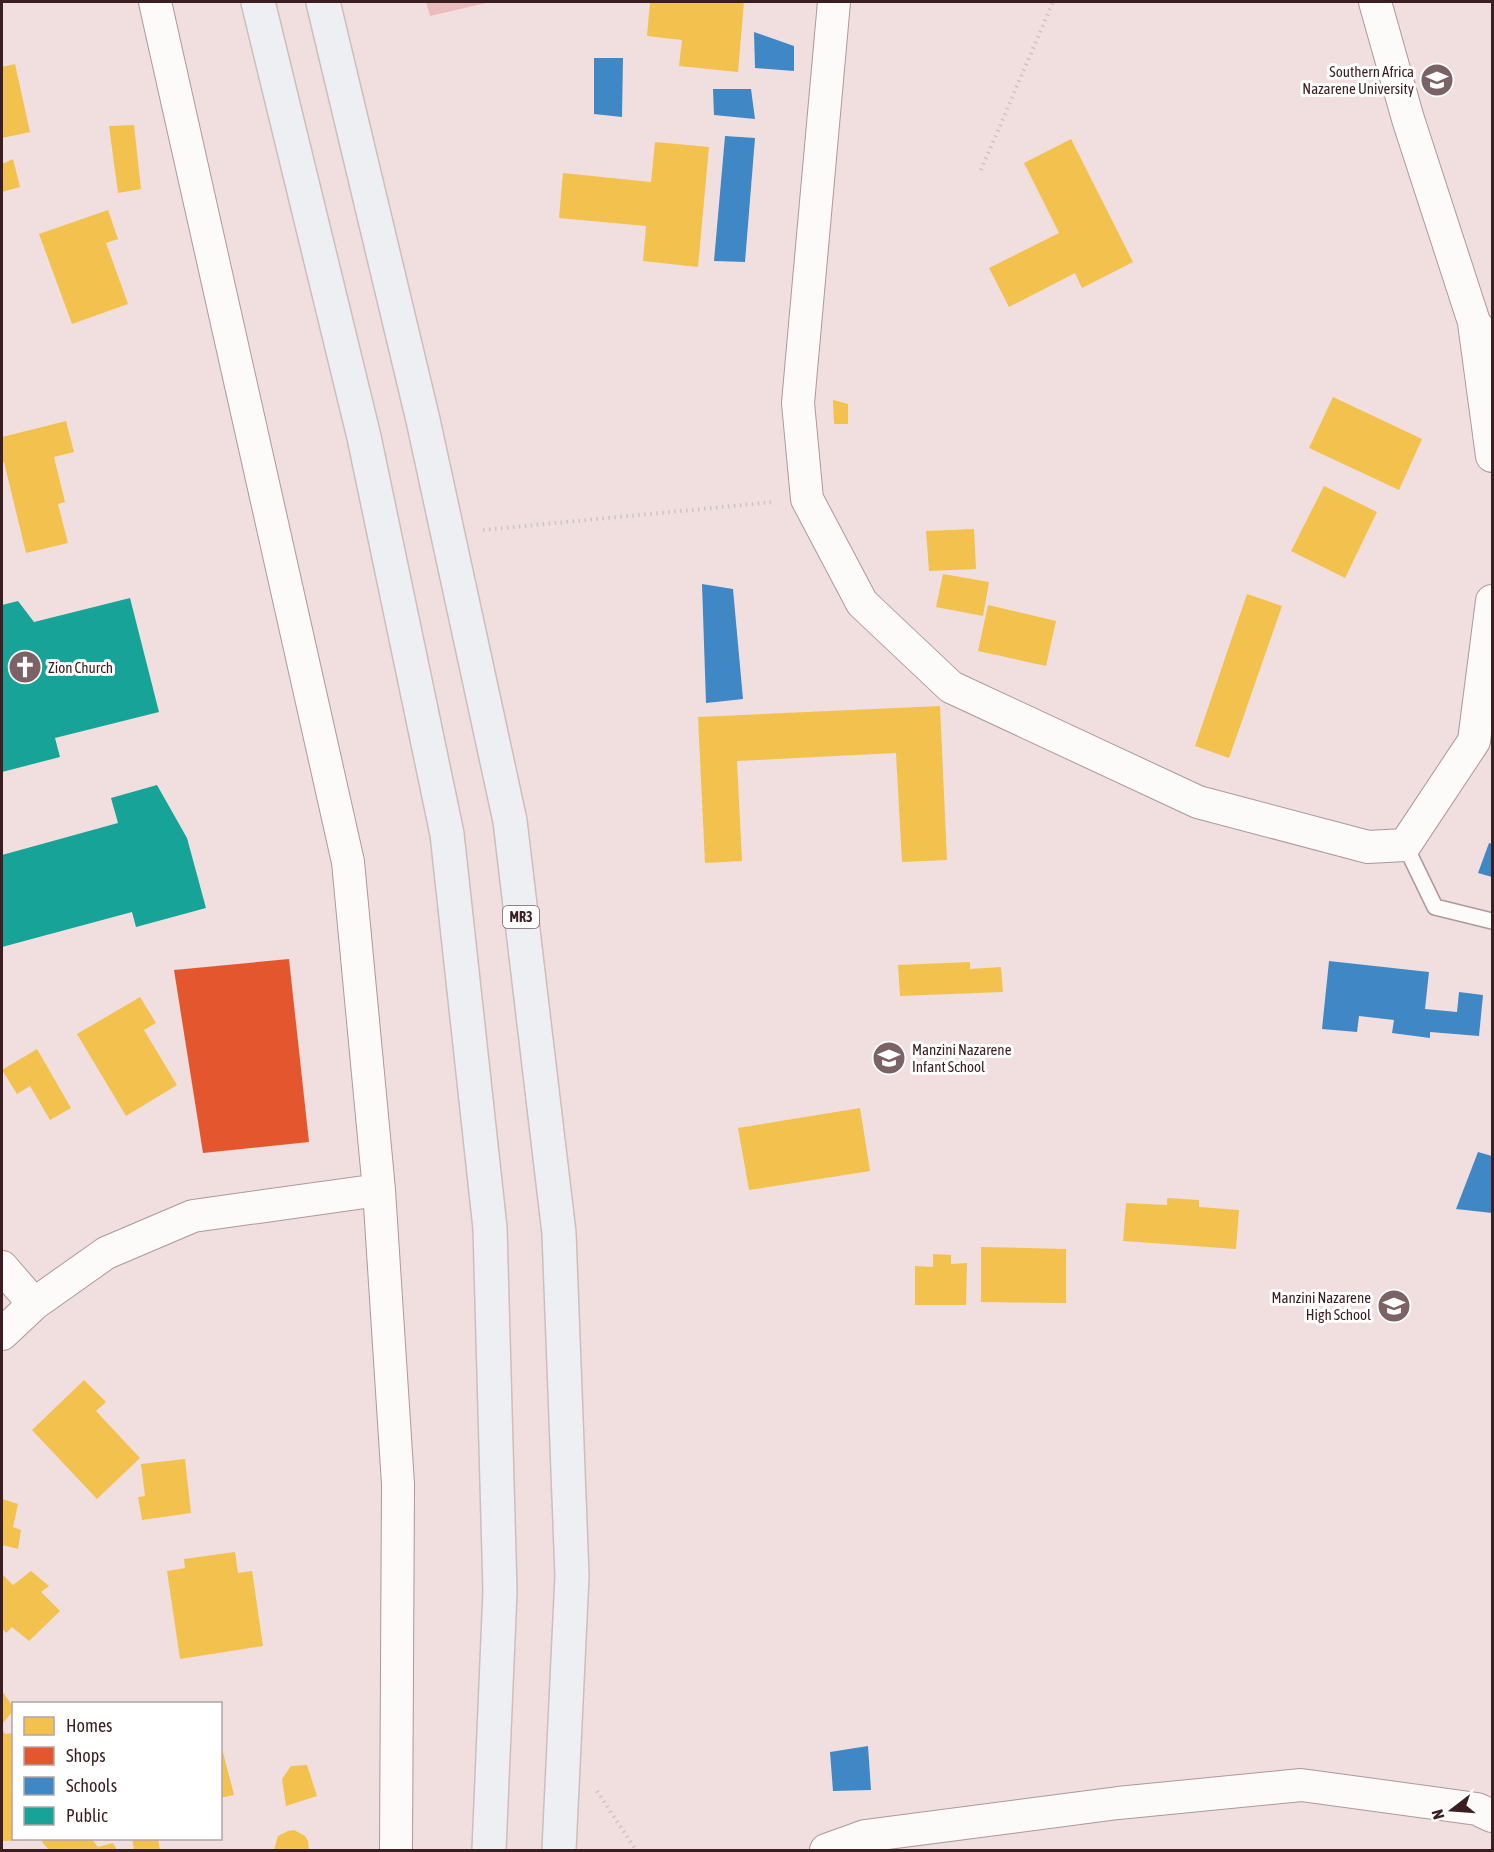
<svg xmlns="http://www.w3.org/2000/svg" width="1494" height="1852" viewBox="0 0 1494 1852" font-family="'Asap Condensed',sans-serif">
<style>
.green{fill:#ebbbbe}
.homes{fill:#f2c14e}
.shops{fill:#e4572e}
.schools{fill:#3f88c5}
.public{fill:#17a398}
.lines{fill:none;stroke-linecap:round;stroke-linejoin:round}
.service-casing{stroke:#ad989a;stroke-width:18}
.minor-casing{stroke:#ad989a;stroke-width:34}
.trunk-casing{stroke:#cbbebf;stroke-width:36}
.path{stroke:#cdc3c5;stroke-width:4;stroke-dasharray:1.5 4.5;stroke-linecap:butt}
.service{stroke:#fdfafa;stroke-width:15}
.minor{stroke:#fdfafa;stroke-width:32}
.trunk{stroke:#eeeff2;stroke-width:33}
.labels{text-anchor:middle;dominant-baseline:central;stroke-width:6;stroke-linejoin:round;paint-order:stroke}
.shield{fill:#fff;stroke:#766264;stroke-width:1.5}
.shield-label{font-size:14px;font-weight:bold;fill:#3b1e21}
.poi-label{font-size:15px;fill:#3b1e21;stroke:#fff;text-anchor:end}
</style>
<rect width="100%" height="100%" fill="#f1dfe0"/>
<!-- green -->
<path class="green" d="M 426,2 L 485,2 L 486,3 L 430,16 Z"/>
<!-- homes -->
<path class="homes" d="M 650,2 L 744,2 L 738,72 L 679,66 L 682,40 L 647,36 Z
M 15,64 L 30,132 L 2,138 L 2,67 Z
M 134,125 L 141,189 L 118,193 L 109,126 Z
M 1071,139 L 1133,262 L 1082,288 L 1075,273 L 1009,307 L 989,268 L 1059,233 L 1024,163 Z
M 655,142 L 709,147 L 698,267 L 643,261 L 646,226 L 559,218 L 563,173 L 651,182 Z
M 13,159 L 20,187 L 2,192 L 2,164 Z
M 108,210 L 118,239 L 106,243 L 128,304 L 72,324 L 39,234 Z
M 1333,397 L 1422,439 L 1399,490 L 1309,448 Z
M 833,400 L 848,404 L 848,424 L 834,424 Z
M 66,421 L 74,452 L 54,457 L 65,502 L 58,504 L 68,543 L 26,553 L 4,462 L 2,463 L 2,437 Z
M 1324,486 L 1377,512 L 1345,578 L 1291,551 Z
M 974,529 L 976,569 L 929,571 L 926,531 Z
M 943,574 L 989,582 L 983,616 L 936,607 Z
M 1247,594 L 1282,606 L 1229,758 L 1195,746 Z
M 988,605 L 1056,621 L 1046,666 L 978,651 Z
M 940,706 L 947,860 L 902,862 L 896,753 L 737,761 L 742,861 L 705,863 L 698,717 Z
M 970,962 L 970,969 L 1001,967 L 1003,992 L 900,996 L 898,965 Z
M 140,997 L 156,1023 L 144,1030 L 177,1085 L 126,1116 L 77,1034 Z
M 37,1049 L 71,1108 L 50,1120 L 30,1086 L 17,1094 L 2,1070 Z
M 860,1108 L 870,1171 L 749,1190 L 738,1128 Z
M 1167,1198 L 1199,1200 L 1199,1207 L 1239,1210 L 1236,1249 L 1123,1241 L 1126,1203 L 1167,1205 Z
M 981,1247 L 1066,1249 L 1066,1303 L 981,1302 Z
M 933,1254 L 951,1255 L 951,1264 L 967,1263 L 966,1305 L 915,1305 L 915,1266 L 933,1267 Z
M 84,1380 L 106,1402 L 96,1411 L 140,1458 L 97,1499 L 32,1430 Z
M 185,1459 L 191,1513 L 142,1520 L 138,1497 L 145,1496 L 141,1464 Z
M 2,1499 L 18,1504 L 13,1527 L 21,1530 L 18,1549 L 2,1545 Z
M 235,1552 L 238,1573 L 252,1571 L 263,1646 L 180,1659 L 167,1571 L 185,1568 L 184,1559 Z
M 31,1571 L 49,1586 L 41,1592 L 60,1611 L 29,1641 L 12,1627 L 6,1633 L 2,1628 L 2,1574 L 13,1585 Z
M 2,1691 L 14,1708 L 14,1710 L 2,1724 Z
M 2,1728 L 5,1734 L 14,1733 L 14,1838 L 26,1838 L 26,1840 L 2,1841 Z
M 220,1752 L 223,1752 L 234,1795 L 220,1798 Z
M 307,1765 L 317,1796 L 286,1806 L 282,1779 L 291,1766 Z
M 294,1830 L 305,1836 L 308,1841 L 309,1850 L 274,1850 L 278,1836 L 288,1831 Z
M 46,1838 L 91,1838 L 98,1847 L 113,1843 L 117,1850 L 49,1850 L 42,1842 Z
M 132,1838 L 158,1838 L 160,1850 L 134,1850 Z"/>
<!-- shops -->
<path class="shops" d="M 289,959 L 309,1142 L 203,1153 L 174,970 Z"/>
<!-- schools -->
<path class="schools" d="M 754,32 L 794,46 L 794,71 L 755,68 Z
M 594,58 L 623,58 L 622,117 L 594,114 Z
M 713,89 L 751,89 L 755,119 L 714,115 Z
M 725,136 L 755,138 L 745,262 L 714,261 Z
M 702,584 L 733,589 L 743,699 L 706,703 Z
M 1489,843 L 1492,844 L 1492,877 L 1478,873 Z
M 1329,961 L 1429,972 L 1425,1009 L 1457,1012 L 1459,992 L 1483,995 L 1479,1036 L 1430,1032 L 1430,1038 L 1392,1033 L 1394,1020 L 1359,1016 L 1357,1032 L 1322,1029 Z
M 1478,1152 L 1492,1156 L 1492,1213 L 1456,1209 Z
M 868,1746 L 871,1790 L 833,1791 L 830,1752 Z"/>
<!-- public -->
<path class="public" d="M 130,598 L 159,712 L 55,738 L 60,757 L 2,772 L 2,605 L 18,601 L 34,622 Z
M 157,785 L 187,838 L 206,908 L 136,927 L 132,912 L 2,947 L 2,855 L 118,823 L 111,798 Z"/>
<g class="lines">
<!-- service casing -->
<g class="service-casing">
<path id="service" d="M 1405,845 L 1435,907 L 1492,921"/>
</g>
<!-- minor casing -->
<g class="minor-casing">
<path id="minor" d="M 155,2 L 348,862 L 379,1190 L 398,1484 L 396,1850
M 834,2 L 798,403 L 807,499 L 862,603 L 951,687 L 1198,802 L 1368,847 L 1405,845 L 1474,741 L 1492,601
M 1375,2 L 1408,119 L 1474,322 L 1492,348
M 1474,323 L 1492,456
M 2,1267 L 34,1304
M 2,1334 L 34,1304 L 106,1253 L 193,1216 L 379,1190
M 826,1850 L 865,1836 L 1118,1803 L 1301,1785 L 1477,1809 L 1492,1816"/>
</g>
<!-- trunk casing -->
<g class="trunk-casing">
<path id="trunk" d="M 258,2 L 364,437 L 447,834 L 490,1228 L 500,1591 L 489,1850
M 323,2 L 423,420 L 510,821 L 559,1233 L 572,1576 L 559,1850"/>
</g>
<!-- path -->
<path class="path" d="M 981,170 L 1053,2
M 483,530 L 774,502
M 597,1791 L 636,1850"/>
<!-- service -->
<use href="#service" class="service"/>
<!-- minor -->
<use href="#minor" class="minor"/>
<!-- trunk -->
<use href="#trunk" class="trunk"/>
</g>
<!-- icons -->
<defs>
<g id="school-disc" transform="scale(1.725)"><circle r="9.5" fill="#7b6264" stroke="#fff"/><path d="M0-5L7-2L0 1L-7-2ZM-4 1L0 2.5L4 1V4Q0 6-4 4Z" fill="#fff"/></g>
<g id="church-disc" transform="scale(1.725)"><circle r="9.5" fill="#7b6264" stroke="#fff"/><path d="M-1.2-6h2.4v3.5h3.3v2.4h-3.3V6h-2.4V-.1h-3.3v-2.4h3.3Z" fill="#fff"/></g>
</defs>
<g fill-rule="evenodd">
<use href="#school-disc" x="1437" y="80"/>
<use href="#church-disc" x="25" y="667"/>
<use href="#school-disc" x="889" y="1058"/>
<use href="#school-disc" x="1394" y="1306"/>
</g>
<g class="labels">
<!-- shield labels -->
<rect class="shield" x="503" y="906" width="36" height="22" rx="4.5"/>
<g class="shield-label">
<text x="521" y="917">MR3</text>
</g>
<!-- poi labels -->
<g class="poi-label">
<text x="1414" y="71">Southern Africa<tspan x="1414" dy="17">Nazarene University</tspan></text>
<text x="48" y="667" text-anchor="start">Zion Church</text>
<text x="912" y="1049" text-anchor="start">Manzini Nazarene<tspan x="912" dy="17">Infant School</tspan></text>
<text x="1371" y="1297">Manzini Nazarene<tspan x="1371" dy="17">High School</tspan></text>
</g>
</g>
<!-- border -->
<rect width="1494" height="1852" fill="none" stroke="#3b1e21" stroke-width="6"/>
<!-- legend -->
<rect x="12" y="1702" width="210" height="138" fill="#ffffff" stroke="#b1a5a6" stroke-width="1.5"/>
<rect x="24" y="1717" width="30" height="18" fill="#f2c14e" stroke="#b1a5a6" stroke-width="1.5"/>
<text x="66" y="1732" font-size="18" fill="#3b1e21">Homes</text>
<rect x="24" y="1747" width="30" height="18" fill="#e4572e" stroke="#b1a5a6" stroke-width="1.5"/>
<text x="66" y="1762" font-size="18" fill="#3b1e21">Shops</text>
<rect x="24" y="1777" width="30" height="18" fill="#3f88c5" stroke="#b1a5a6" stroke-width="1.5"/>
<text x="66" y="1792" font-size="18" fill="#3b1e21">Schools</text>
<rect x="24" y="1807" width="30" height="18" fill="#17a398" stroke="#b1a5a6" stroke-width="1.5"/>
<text x="66" y="1822" font-size="18" fill="#3b1e21">Public</text>
<!-- north arrow -->
<g transform="translate(1452 1810) rotate(253)" stroke="#ffffff" stroke-width="4.5" paint-order="stroke">
<path d="M0-4.5L10 22L0 15L-10 22Z" fill="#3b1e21"/>
<text y="-9" font-size="16" font-weight="bold" text-anchor="middle" fill="#3b1e21">N</text>
</g>
</svg>
